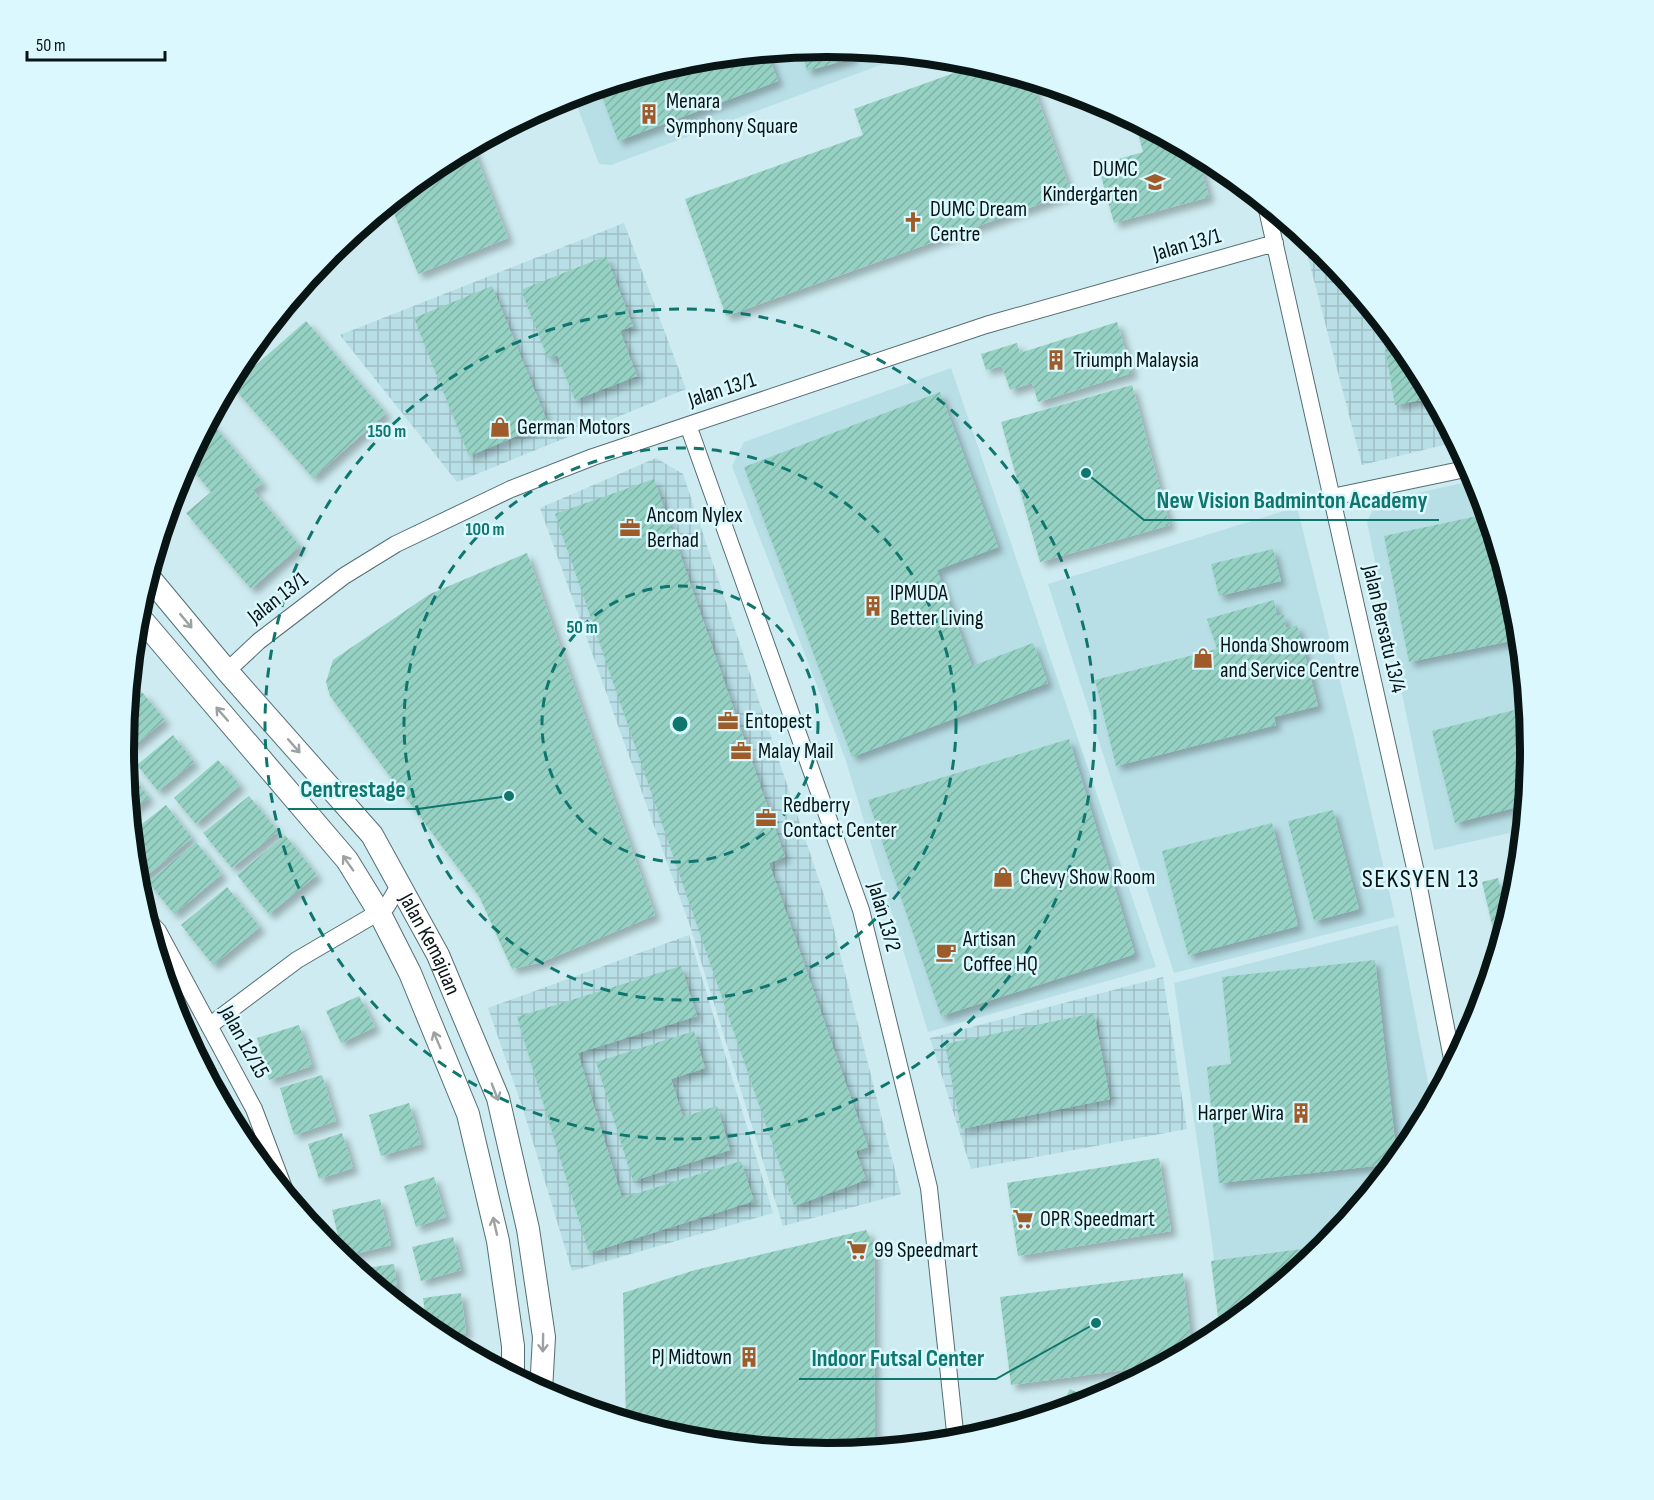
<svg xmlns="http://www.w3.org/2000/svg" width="1654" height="1500" viewBox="0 0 1654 1500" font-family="'Sofia Sans Condensed',sans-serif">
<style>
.built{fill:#b8dfe6}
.industrial{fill:url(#industrial-grid)}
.building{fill:url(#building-hatch);filter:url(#shadow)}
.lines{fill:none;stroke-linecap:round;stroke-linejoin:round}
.street-casing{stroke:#546f73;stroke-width:18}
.secondary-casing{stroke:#546f73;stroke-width:24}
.street{stroke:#fff;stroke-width:16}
.secondary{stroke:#fff;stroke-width:22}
.oneway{stroke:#9da1a1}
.ring{fill:none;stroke:#0f766e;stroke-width:3;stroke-dasharray:10 8}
.labels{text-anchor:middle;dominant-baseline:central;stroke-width:5;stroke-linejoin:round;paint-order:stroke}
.poi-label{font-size:22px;fill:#091415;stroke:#daf8fd;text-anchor:start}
.street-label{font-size:22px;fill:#091415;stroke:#daf8fd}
.quarter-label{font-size:26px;letter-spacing:1.5px;fill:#091415;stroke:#daf8fd}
.rim{fill:none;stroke:#091415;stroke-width:8}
.centre{fill:#0f766e;stroke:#daf8fd;stroke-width:3}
.ring-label{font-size:18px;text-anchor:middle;font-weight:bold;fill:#0f766e;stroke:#daf8fd;stroke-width:5;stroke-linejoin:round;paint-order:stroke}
.leader{fill:none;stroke:#0f766e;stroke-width:2}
.callout-dot{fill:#0f766e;stroke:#daf8fd;stroke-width:2}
.callout-label{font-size:24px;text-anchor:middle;font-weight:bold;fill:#0f766e;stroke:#daf8fd;stroke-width:5;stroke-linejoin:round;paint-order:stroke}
</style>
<defs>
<pattern id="industrial-grid" width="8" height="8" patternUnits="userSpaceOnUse" patternTransform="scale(1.5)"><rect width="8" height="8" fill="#b8dfe6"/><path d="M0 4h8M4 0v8" fill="none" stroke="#9dbec4"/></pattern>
<pattern id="building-hatch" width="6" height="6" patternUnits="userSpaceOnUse" patternTransform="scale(1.5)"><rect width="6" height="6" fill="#96d2c3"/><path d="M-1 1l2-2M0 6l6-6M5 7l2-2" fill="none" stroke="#80b3a7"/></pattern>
<filter id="shadow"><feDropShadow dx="5.5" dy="5.5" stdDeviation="3" flood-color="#0004"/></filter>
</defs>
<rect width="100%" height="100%" fill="#cdebf0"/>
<!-- built -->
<path class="built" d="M 827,47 L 879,52 L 883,64 L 611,165 L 599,164 L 573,95 L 690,60 Z
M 951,368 L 1156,967 L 928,1032 L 845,758 L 732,466 L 744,442 Z
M 1476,480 L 1517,613 L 1530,750 L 1523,830 L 1434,850 L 1367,522 L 1377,502 Z
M 1297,507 L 1353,733 L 1395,917 L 1174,973 L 1048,584 Z
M 1398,925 L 1432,1103 L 1412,1141 L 1324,1248 L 1221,1333 L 1213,1250 L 1174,983 Z"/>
<!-- industrial -->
<path class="industrial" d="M 624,223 L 686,389 L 457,482 L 340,335 Z
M 1302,234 L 1325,253 L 1412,359 L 1456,442 L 1362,465 Z
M 656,458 L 683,474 L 829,910 L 901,1194 L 783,1226 L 690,926 L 540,508 Z
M 689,935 L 773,1213 L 572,1271 L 523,1109 L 488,1008 Z
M 1163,977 L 1187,1129 L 971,1169 L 930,1038 Z"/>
<!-- building -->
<path class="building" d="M 827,47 L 851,49 L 853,58 L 807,71 L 801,49 Z
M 767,52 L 778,81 L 618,141 L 599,88 L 690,60 Z
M 979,64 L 1031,80 L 1071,193 L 726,316 L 685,199 L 863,135 L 854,109 Z
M 1135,121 L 1197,154 L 1209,197 L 1114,223 L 1098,165 L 1143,152 Z
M 472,146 L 508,238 L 418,274 L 390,203 L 436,165 Z
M 606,256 L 633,326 L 620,331 L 637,376 L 575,400 L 557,355 L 548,359 L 521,290 Z
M 492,286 L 548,423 L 469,456 L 414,318 Z
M 1380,320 L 1412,359 L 1433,398 L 1395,405 Z
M 306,321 L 386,413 L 313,478 L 232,386 Z
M 1117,322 L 1132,373 L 1038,402 L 1032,383 L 1010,390 L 1002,366 L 986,370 L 981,354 L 1017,343 L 1020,353 Z
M 1132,385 L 1170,525 L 1040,562 L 1001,422 Z
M 940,392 L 998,547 L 937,570 L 972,666 L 1033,643 L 1048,683 L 852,757 L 744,467 Z
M 209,420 L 263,483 L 253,490 L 300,546 L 251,589 L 186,513 L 211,492 L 187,463 Z
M 654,479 L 785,857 L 769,863 L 868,1147 L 856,1151 L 866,1180 L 794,1206 L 555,514 Z
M 1487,514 L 1517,613 L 1520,639 L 1409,662 L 1384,536 Z
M 1273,549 L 1281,581 L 1219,596 L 1211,564 Z
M 527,553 L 655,915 L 542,962 L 512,969 L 479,896 L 330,696 L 326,682 L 333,660 L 430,594 Z
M 1274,600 L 1277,616 L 1284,615 L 1286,628 L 1297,625 L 1318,706 L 1274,717 L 1276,725 L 1116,766 L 1095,680 L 1217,649 L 1207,619 Z
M 142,692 L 165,720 L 131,748 L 124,740 L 128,704 Z
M 1526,707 L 1530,750 L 1525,805 L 1455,823 L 1432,731 Z
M 173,735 L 194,762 L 158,791 L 137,765 Z
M 1069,739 L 1135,954 L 941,1016 L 868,800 Z
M 218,760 L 240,785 L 196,824 L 174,798 Z
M 131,775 L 149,797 L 130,813 L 126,779 Z
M 249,796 L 278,831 L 232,868 L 203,833 Z
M 166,805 L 192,838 L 138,883 L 136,880 L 132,832 Z
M 1333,810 L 1359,909 L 1314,921 L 1288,821 Z
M 1272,823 L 1298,926 L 1188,955 L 1162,851 Z
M 285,835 L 317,875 L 269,914 L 237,875 Z
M 196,842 L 222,874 L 174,914 L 148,882 Z
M 1498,878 L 1505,907 L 1511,906 L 1498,950 L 1482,882 Z
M 227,887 L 260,927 L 213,965 L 181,925 Z
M 1375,960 L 1397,1160 L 1393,1164 L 1219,1183 L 1207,1067 L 1231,1064 L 1222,977 Z
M 681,966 L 697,1016 L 578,1053 L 622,1198 L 741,1161 L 754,1201 L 589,1253 L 517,1017 Z
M 359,996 L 375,1027 L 341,1043 L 326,1011 Z
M 1094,1013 L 1110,1099 L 961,1129 L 945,1044 Z
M 299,1025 L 312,1066 L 269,1080 L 257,1038 Z
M 694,1031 L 705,1068 L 671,1079 L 683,1117 L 717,1106 L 730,1150 L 633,1181 L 596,1062 Z
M 322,1075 L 336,1121 L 294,1135 L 280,1088 Z
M 409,1103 L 421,1144 L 381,1156 L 369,1115 Z
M 342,1133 L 353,1168 L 319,1179 L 308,1144 Z
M 1159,1158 L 1171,1231 L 1018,1256 L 1007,1183 Z
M 434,1177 L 446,1217 L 416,1227 L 404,1186 Z
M 380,1199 L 391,1245 L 343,1257 L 332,1210 Z
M 866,1230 L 874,1245 L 875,1449 L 827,1453 L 689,1440 L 626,1421 L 623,1293 L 695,1270 Z
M 453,1237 L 461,1270 L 421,1281 L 412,1247 Z
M 1325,1246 L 1324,1248 L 1220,1333 L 1211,1261 Z
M 394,1264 L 399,1305 L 360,1272 L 359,1269 Z
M 1183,1273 L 1192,1349 L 1162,1365 L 1011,1385 L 1000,1297 Z
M 461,1293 L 466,1333 L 440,1337 L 427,1328 L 423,1298 Z
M 1070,1389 L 1094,1401 L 1059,1411 Z"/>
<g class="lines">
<!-- street casing -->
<g class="street-casing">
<path id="street" d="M 1266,205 L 1417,877 L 1453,1064
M 688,425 L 861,910 L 929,1188 L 956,1441
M 1332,497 L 1470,468
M 227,671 L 259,641 L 344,576 L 396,544 L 511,489 L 593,457 L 986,325 L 1275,243
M 146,918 L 158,931 L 254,1109 L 287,1196
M 209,1026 L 297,960 L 379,912 L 387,906 L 400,884"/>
</g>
<!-- secondary casing -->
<g class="secondary-casing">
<g id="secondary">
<path id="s1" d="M 148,576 L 227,671 L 372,835 L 438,955 L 498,1098 L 528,1229 L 544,1337 L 541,1391"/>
<path d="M 137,614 L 347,860 L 379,912 L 410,973 L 468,1114 L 498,1241 L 513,1346 L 513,1376"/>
</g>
</g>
<!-- street -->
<use href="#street" class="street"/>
<!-- secondary -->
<use href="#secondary" class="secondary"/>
</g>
<!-- one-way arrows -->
<defs><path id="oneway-shaft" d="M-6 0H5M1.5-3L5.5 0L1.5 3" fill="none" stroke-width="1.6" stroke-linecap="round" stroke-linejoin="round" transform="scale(1.5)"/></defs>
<g class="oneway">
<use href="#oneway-shaft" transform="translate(186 621) rotate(50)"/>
<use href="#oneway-shaft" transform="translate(222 714) rotate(-131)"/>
<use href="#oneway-shaft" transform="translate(294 746) rotate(49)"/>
<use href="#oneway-shaft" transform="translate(348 863) rotate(-125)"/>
<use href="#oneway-shaft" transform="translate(437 1040) rotate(-113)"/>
<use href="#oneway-shaft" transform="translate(495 1092) rotate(69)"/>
<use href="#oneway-shaft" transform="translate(495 1226) rotate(-103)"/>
<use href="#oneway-shaft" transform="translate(543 1343) rotate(91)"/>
</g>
<!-- distance rings -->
<g class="ring">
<circle cx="680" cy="724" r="138"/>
<circle cx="680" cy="724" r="276"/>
<circle cx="680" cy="724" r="415"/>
</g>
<!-- icons -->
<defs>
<g id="building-bare" transform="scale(1.62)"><path d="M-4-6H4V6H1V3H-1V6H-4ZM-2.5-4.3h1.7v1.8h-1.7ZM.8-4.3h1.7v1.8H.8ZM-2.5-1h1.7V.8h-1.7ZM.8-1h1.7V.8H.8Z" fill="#9f5c2a" stroke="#daf8fd" stroke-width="2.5" paint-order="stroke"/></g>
<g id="school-bare" transform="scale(1.62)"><path d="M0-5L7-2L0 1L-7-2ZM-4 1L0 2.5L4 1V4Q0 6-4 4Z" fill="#9f5c2a" stroke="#daf8fd" stroke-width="2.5" paint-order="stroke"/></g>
<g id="church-bare" transform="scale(1.62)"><path d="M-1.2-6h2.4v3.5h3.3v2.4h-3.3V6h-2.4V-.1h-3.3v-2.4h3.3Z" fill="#9f5c2a" stroke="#daf8fd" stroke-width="2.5" paint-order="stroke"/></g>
<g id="shop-bare" transform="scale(1.62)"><path d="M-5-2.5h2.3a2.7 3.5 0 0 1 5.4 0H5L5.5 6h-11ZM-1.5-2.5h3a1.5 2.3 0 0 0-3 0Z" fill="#9f5c2a" stroke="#daf8fd" stroke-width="2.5" paint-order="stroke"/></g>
<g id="office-bare" transform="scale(1.62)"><path d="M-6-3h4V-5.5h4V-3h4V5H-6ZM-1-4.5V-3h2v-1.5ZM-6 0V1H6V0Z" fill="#9f5c2a" stroke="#daf8fd" stroke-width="2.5" paint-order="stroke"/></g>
<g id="cafe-bare" transform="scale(1.62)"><path d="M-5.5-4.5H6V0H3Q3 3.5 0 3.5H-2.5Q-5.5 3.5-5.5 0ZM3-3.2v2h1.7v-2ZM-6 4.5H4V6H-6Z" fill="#9f5c2a" stroke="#daf8fd" stroke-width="2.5" paint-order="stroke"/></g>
<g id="supermarket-bare" transform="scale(1.62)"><path d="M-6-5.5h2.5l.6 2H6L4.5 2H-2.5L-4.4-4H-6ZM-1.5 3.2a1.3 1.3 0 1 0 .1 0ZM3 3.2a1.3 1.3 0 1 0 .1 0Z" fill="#9f5c2a" stroke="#daf8fd" stroke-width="2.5" paint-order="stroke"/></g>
</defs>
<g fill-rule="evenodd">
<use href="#building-bare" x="649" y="114"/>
<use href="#school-bare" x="1155" y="182"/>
<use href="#church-bare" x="913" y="222"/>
<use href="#building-bare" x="1056" y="360"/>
<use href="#shop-bare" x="500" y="427"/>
<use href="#office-bare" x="630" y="528"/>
<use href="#building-bare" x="873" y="606"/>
<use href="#shop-bare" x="1203" y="658"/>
<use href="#office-bare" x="728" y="721"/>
<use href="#office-bare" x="741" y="751"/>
<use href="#office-bare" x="766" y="818"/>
<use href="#shop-bare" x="1003" y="877"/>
<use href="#cafe-bare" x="946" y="952"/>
<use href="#building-bare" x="1301" y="1113"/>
<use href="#supermarket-bare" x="1023" y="1219"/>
<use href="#supermarket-bare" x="857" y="1250"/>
<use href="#building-bare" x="749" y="1357"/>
</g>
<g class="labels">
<!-- poi labels -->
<g class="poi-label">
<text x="666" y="101">Menara<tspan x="666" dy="25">Symphony Square</tspan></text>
<text x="1138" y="169" text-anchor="end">DUMC<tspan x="1138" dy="25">Kindergarten</tspan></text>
<text x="930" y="209">DUMC Dream<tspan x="930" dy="25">Centre</tspan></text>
<text x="1073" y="360">Triumph Malaysia</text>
<text x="517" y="427">German Motors</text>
<text x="647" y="515">Ancom Nylex<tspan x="647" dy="25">Berhad</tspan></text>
<text x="890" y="593">IPMUDA<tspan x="890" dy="25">Better Living</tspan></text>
<text x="1220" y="645">Honda Showroom<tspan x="1220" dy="25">and Service Centre</tspan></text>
<text x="745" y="721">Entopest</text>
<text x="758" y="751">Malay Mail</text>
<text x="783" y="805">Redberry<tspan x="783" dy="25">Contact Center</tspan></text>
<text x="1020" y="877">Chevy Show Room</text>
<text x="963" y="939">Artisan<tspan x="963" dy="25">Coffee HQ</tspan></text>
<text x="1284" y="1113" text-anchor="end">Harper Wira</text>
<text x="1040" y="1219">OPR Speedmart</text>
<text x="874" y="1250">99 Speedmart</text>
<text x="732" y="1357" text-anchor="end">PJ Midtown</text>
</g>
<!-- street labels -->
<g class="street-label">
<text transform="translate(1187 245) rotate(-16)">Jalan 13/1</text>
<text transform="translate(722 390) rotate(-18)">Jalan 13/1</text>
<text transform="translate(278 598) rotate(-38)">Jalan 13/1</text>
<text transform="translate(1384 629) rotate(77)">Jalan Bersatu 13/4</text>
<text transform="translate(884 917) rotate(74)">Jalan 13/2</text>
<text stroke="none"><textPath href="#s1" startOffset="466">Jalan Kemajuan</textPath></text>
<text transform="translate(244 1042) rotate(61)">Jalan 12/15</text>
</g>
<!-- quarter labels -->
<g class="quarter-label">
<text x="1421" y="879">SEKSYEN 13</text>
</g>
</g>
<!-- crop -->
<path d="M0 0H1654V1500H0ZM134 750a693 693 0 1 1 1386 0a693 693 0 1 1-1386 0Z" fill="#daf8fd" fill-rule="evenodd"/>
<path class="rim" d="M134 750a693 693 0 1 1 1386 0a693 693 0 1 1-1386 0Z"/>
<circle cx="680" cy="724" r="9" class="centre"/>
<g class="ring-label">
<text x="387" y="437">150 m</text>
<text x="485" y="535">100 m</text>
<text x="582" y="633">50 m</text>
</g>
<!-- callouts -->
<path class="leader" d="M1086 473L1144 520H1439M509 796L418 809H288M1096 1323L996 1379H799"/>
<g class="callout-dot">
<circle cx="1086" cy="473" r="6"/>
<circle cx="509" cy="796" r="6"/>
<circle cx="1096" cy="1323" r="6"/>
</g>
<g class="callout-label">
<text x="1292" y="508">New Vision Badminton Academy</text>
<text x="353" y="797">Centrestage</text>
<text x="898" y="1366">Indoor Futsal Center</text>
</g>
<!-- scale -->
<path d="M27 51v9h138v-9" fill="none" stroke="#091415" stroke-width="3"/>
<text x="36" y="51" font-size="18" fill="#091415" stroke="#daf8fd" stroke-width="4.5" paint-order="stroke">50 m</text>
</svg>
